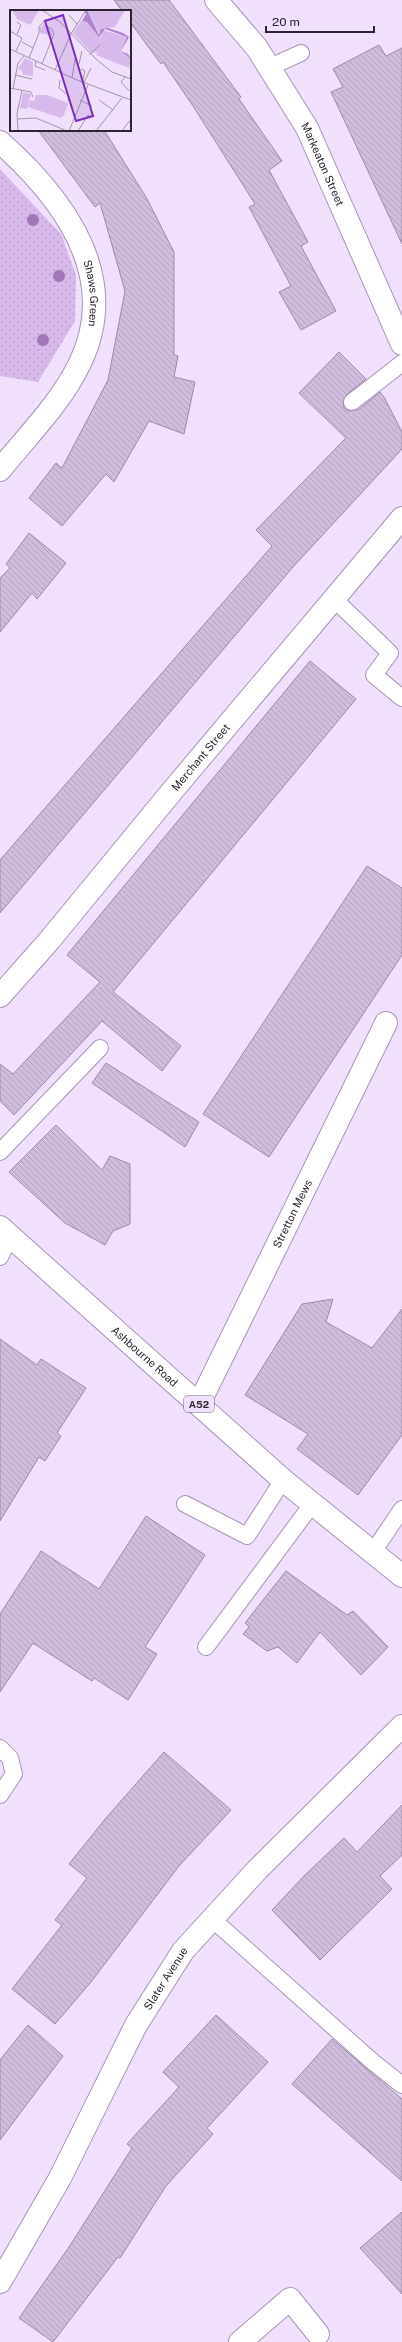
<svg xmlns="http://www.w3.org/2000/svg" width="402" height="2342" viewBox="0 0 402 2342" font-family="'Public Sans',sans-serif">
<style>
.grass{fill:url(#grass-dots)}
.building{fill:url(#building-back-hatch);stroke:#9c8aa8}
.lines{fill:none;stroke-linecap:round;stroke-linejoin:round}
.lane-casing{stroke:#a795b4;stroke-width:18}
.street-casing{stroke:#a795b4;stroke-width:24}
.secondary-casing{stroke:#a795b4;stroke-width:24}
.primary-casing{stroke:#a795b4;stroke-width:24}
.lane{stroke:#fff;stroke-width:16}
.street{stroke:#fff;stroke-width:22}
.secondary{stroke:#fff;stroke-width:22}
.primary{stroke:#fff;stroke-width:22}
.tree{fill:#a078b6}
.labels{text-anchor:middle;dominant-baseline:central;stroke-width:3.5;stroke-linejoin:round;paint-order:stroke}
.shield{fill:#f0e0fb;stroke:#675d6e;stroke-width:1}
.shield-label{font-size:10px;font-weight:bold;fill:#2c2531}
.street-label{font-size:11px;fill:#2c2531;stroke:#f0e0fb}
.inset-road{fill:none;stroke:#a295aa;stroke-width:1}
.view{fill:#7b2cbf;fill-opacity:0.15;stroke:#7b2cbf;stroke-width:2}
.inset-edge{fill:none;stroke:#2c2531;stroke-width:2}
</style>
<defs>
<pattern id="grass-dots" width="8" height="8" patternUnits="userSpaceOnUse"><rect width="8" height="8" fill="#d7baeb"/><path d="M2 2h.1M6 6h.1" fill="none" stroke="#b9a0ca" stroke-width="1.8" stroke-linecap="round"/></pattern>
<pattern id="building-back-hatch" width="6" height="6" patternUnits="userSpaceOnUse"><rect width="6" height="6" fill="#d0bcdd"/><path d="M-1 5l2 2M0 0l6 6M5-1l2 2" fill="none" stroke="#b3a1be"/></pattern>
</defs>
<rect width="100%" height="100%" fill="#f0e0fb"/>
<!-- grass -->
<path class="grass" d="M 0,169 L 61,234 L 76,275 L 75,321 L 38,382 L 0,376 Z"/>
<!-- building -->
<path class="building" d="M 114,0 L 169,0 L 241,97 L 239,99 L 282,161 L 269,170 L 308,242 L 301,246 L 336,311 L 301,330 L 279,292 L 291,286 L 249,207 L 255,204 L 193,106 L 163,62 L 161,64 L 130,22 L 130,11 L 122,11 Z
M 379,45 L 386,56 L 402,48 L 402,244 L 331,92 L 343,87 L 333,69 Z
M 38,130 L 104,130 L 146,197 L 174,252 L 174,355 L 178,356 L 174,377 L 195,382 L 184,434 L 149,421 L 114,482 L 106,474 L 62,526 L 29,498 L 56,463 L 62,468 L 108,380 L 125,291 L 100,203 L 95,207 Z
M 339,352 L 366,379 L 346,395 L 343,403 L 344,408 L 349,411 L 358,410 L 380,392 L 384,397 L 402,432 L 402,449 L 293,567 L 0,913 L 0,860 L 272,546 L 256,530 L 346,438 L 299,393 Z
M 29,533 L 66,563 L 37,599 L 32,593 L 0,632 L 0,578 L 10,568 L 6,564 Z
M 310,661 L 356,699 L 113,992 L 181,1046 L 162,1071 L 102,1021 L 14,1115 L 0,1101 L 0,1064 L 13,1074 L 100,982 L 67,955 Z
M 367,866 L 402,888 L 402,955 L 269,1157 L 203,1114 Z
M 106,1063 L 199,1122 L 185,1147 L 92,1083 Z
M 56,1125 L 102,1170 L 110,1156 L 130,1164 L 130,1224 L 113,1231 L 105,1245 L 65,1223 L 9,1172 Z
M 333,1299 L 326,1322 L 372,1348 L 402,1309 L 402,1435 L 358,1495 L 297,1449 L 308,1434 L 245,1395 L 302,1304 Z
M 0,1339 L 37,1365 L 41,1359 L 86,1388 L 57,1433 L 61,1436 L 45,1461 L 39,1457 L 0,1521 Z
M 146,1516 L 205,1555 L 145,1647 L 157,1654 L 128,1700 L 94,1678 L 92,1681 L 33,1643 L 0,1692 L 0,1614 L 41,1551 L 99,1589 Z
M 286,1571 L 347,1615 L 353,1611 L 388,1647 L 361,1675 L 320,1632 L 297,1663 L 278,1647 L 267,1651 L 243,1634 L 249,1627 L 245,1623 Z
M 164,1752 L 231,1810 L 179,1866 L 91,1982 L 55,2024 L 12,1989 L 62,1925 L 55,1920 L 87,1878 L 69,1864 L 106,1818 Z
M 402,1805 L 402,1855 L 380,1876 L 392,1889 L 320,1960 L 272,1910 L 305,1875 L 344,1838 L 357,1852 Z
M 216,2015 L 268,2062 L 207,2128 L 213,2134 L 166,2186 L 120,2258 L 118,2257 L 53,2342 L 19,2318 L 69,2247 L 132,2148 L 127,2144 L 179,2087 L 163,2072 Z
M 28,2025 L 63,2056 L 0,2140 L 0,2060 Z
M 332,2039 L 402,2099 L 402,2181 L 292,2084 Z
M 402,2212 L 402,2294 L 360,2248 Z"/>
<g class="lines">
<!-- lane casing -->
<g class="lane-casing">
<path id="lane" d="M 270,67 L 301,53
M 352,402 L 402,363
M 334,599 L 390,653 L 374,675 L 402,698
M 0,1152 L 100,1048
M 0,1257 L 10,1236
M 185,1504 L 247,1536 L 283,1480
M 373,1552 L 402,1509
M 206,1647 L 313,1503
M 0,1748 L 10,1758 L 14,1774 L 0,1795
M 211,1918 L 373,2062 L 402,2085"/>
</g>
<!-- street casing -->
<g class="street-casing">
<g id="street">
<path id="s1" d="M 216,0 L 257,48 L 307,128 L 402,344"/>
<path id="s2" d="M 0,142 C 63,198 122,276 80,363 C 61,403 27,436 0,470"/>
<path id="s3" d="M 199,1404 L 386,1023"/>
<path id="s4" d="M 0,2282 L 60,2178 L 136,2025 L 183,1951 L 257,1870 L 402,1726"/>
<path d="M 240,2342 L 290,2299 L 318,2334"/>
</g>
</g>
<!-- secondary casing -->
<g class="secondary-casing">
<g id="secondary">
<path id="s5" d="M 0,996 L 48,942 L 173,790 L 402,518"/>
</g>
</g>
<!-- primary casing -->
<g class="primary-casing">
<g id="primary">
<path id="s6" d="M 0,1227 L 283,1480 L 402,1576"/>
</g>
</g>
<!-- lane -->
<use href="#lane" class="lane"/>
<!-- street -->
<use href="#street" class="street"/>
<!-- secondary -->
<use href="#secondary" class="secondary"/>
<!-- primary -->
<use href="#primary" class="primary"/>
</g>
<!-- trees -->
<g class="tree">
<circle cx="33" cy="220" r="6"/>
<circle cx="59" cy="276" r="6"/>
<circle cx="43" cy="340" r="6"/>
</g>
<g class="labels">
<!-- shield labels -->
<rect class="shield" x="184" y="1396" width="30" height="16" rx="3"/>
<g class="shield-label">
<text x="199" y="1404">A52</text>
</g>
<!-- street labels -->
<g class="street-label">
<text stroke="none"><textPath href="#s1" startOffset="197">Markeaton Street</textPath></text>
<text stroke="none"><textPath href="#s2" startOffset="182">Shaws Green</textPath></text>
<text stroke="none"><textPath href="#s5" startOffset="312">Merchant Street</textPath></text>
<text stroke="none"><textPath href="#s3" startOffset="212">Stretton Mews</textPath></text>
<text stroke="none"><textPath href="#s6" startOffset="194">Ashbourne Road</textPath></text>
<text stroke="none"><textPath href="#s4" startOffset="346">Slater Avenue</textPath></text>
</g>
</g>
<!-- overview -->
<g transform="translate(10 10)">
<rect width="121" height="121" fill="#f0e0fb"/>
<path d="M 33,16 L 41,20 L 42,26 L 30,23 L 29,18 ZM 15,48 L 23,52 L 23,66 L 13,65 L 12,60 L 8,59 ZM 26,85 L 37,85 L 58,93 L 54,105 L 51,108 L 18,97 L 20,90 L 24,91 Z" fill="#d7baeb"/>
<path d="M 77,0 L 115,0 L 105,17 L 91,19 L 90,25 ZM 13,82 L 21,84 L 17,99 L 10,98 Z" fill="#d7baeb"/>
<path d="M 2,0 L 29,0 L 20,15 L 7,9 ZM 92,20 L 117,27 L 111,41 L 121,49 L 119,58 L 86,45 L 89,40 Z" fill="#d7baeb"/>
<path d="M 71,11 L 77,12 L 90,27 L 92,35 L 88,42 L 82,43 L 63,23 Z" fill="#d7baeb"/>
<path d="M 74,0 L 77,0 L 89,25 L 91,19 L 98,18 L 113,23 L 119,27 L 111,41 L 118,44 L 121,49 L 111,41 L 117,27 L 95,19 L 89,27 L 77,12 L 72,11 L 76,4 Z" fill="#b182ce"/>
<path class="inset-road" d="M 32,0 L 50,12 L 86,49 L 102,62 L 121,69M 59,5 L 67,14M 0,21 L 12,28 L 6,41M 7,24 L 11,15 L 7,12M 12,32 L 23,38M 0,39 L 67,70 L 121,90M 79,45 L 90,35M 19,48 L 29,23 L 29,17 L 36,9M 26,51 L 25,56 L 35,60M 32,54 L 44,24 L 42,19 L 33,15M 69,54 L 72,41M 71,59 L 75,61 L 72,72M 45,60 L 61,24 L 76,0M 5,65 L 22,69M 115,67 L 111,72 L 119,81M 62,68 L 65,49M 50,70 L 49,78 L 59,86 L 58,91M 74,72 L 81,58M 0,78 L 21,82 L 23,87M 3,79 L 8,53 L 14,46M 70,90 L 82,96M 89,90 L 103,100M 7,109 L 26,108 L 57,121M 8,121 L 7,104 L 12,80M 59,121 L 78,75M 68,121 L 78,105 L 80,107M 86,121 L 112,88M 112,121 L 121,109"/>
<path class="view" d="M 53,5 L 83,106 L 66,111 L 35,11 Z"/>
<rect width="121" height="121" class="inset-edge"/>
</g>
<!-- scale -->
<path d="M266 26v6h108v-6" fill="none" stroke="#2c2531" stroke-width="2"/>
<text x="272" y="26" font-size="12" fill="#2c2531" stroke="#f0e0fb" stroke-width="3" paint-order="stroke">20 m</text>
</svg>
